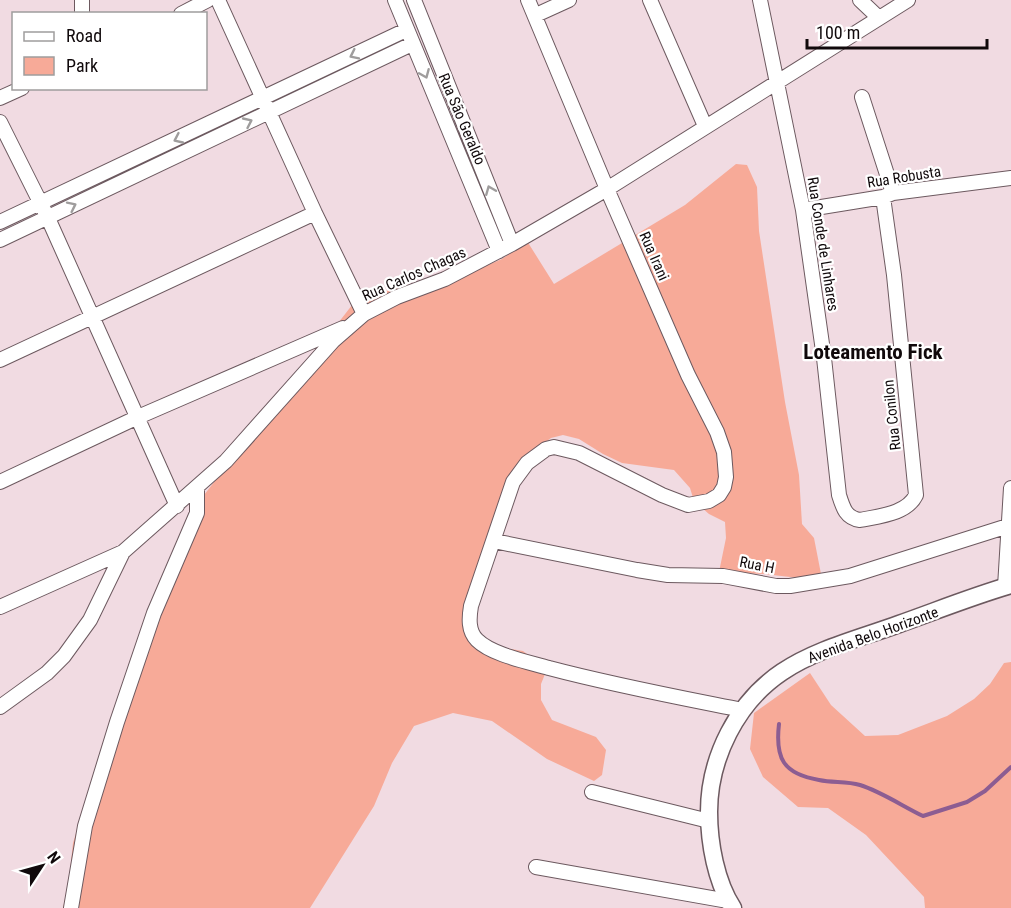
<svg xmlns="http://www.w3.org/2000/svg" width="1011" height="908" viewBox="0 0 1011 908" font-family="'Roboto Condensed',sans-serif">
<style>
.green{fill:#f7aa98}
.lines{fill:none;stroke-linecap:round;stroke-linejoin:round}
.stream{stroke:#8c5d92;stroke-width:4}
.minor-casing{stroke:#6c595f;stroke-width:16}
.major-casing{stroke:#6c595f;stroke-width:19}
.minor{stroke:#fff;stroke-width:14}
.major{stroke:#fff;stroke-width:16}
.oneway{stroke:#9f9d9d}
.labels{text-anchor:middle;dominant-baseline:central;stroke-width:4.5;stroke-linejoin:round;paint-order:stroke}
.street-label{font-size:15px;fill:#10090b;stroke:#fff}
.district-label{font-size:21px;font-weight:bold;fill:#10090b;stroke:#fff}
</style>
<rect width="100%" height="100%" fill="#f1dbe2"/>
<!-- green -->
<path class="green" d="M 736,164 L 747,165 L 757,187 L 759,231 L 785,402 L 799,475 L 802,524 L 814,538 L 821,574 L 799,578 L 764,574 L 719,572 L 726,538 L 725,522 L 709,514 L 694,501 L 690,488 L 674,470 L 622,463 L 603,454 L 579,439 L 563,435 L 551,438 L 535,450 L 512,485 L 479,581 L 474,635 L 493,646 L 523,651 L 547,669 L 541,684 L 541,700 L 552,720 L 596,737 L 606,750 L 602,775 L 594,781 L 547,759 L 492,721 L 453,713 L 414,726 L 392,763 L 374,806 L 310,908 L 63,908 L 69,880 L 73,843 L 107,734 L 190,513 L 356,300 L 460,269 L 488,265 L 502,259 L 527,241 L 554,284 L 685,205 Z
M 1011,662 L 1011,908 L 925,908 L 924,897 L 866,835 L 828,808 L 798,807 L 763,777 L 750,749 L 754,713 L 810,673 L 831,705 L 865,736 L 898,735 L 947,716 L 974,699 L 990,684 L 1004,663 Z"/>
<g class="lines">
<!-- stream -->
<path class="stream" d="M 779,724 C 775,758 783,774 819,780 C 833,783 846,781 860,785 C 882,792 902,806 923,816 L 967,802 L 985,791 L 1011,767"/>
<!-- minor casing -->
<g class="minor-casing">
<path id="minor" d="M 82,0 L 82,14
M 218,0 L 315,213 L 364,314
M 395,0 L 499,251
M 414,0 L 512,244
M 528,0 L 607,189 L 688,375 L 717,432 L 724,452 L 726,477 L 724,487 L 719,495 L 709,501 L 688,505 L 662,495 L 579,453 L 554,447 L 546,449 L 527,463 L 513,482 L 471,606 C 469,618 468,631 477,640 C 492,655 529,662 549,668 C 613,685 677,697 742,710
M 650,0 L 705,126
M 760,0 L 803,210 L 824,358 L 839,495 C 843,508 846,518 860,520 C 879,516 907,514 916,495 L 894,275 L 883,197
M 860,0 L 879,18
M 181,14 L 208,0
M 536,15 L 569,0
M 862,97 L 893,193
M 0,98 L 22,88
M 0,122 L 48,218 L 177,506
M 803,210 L 883,197 L 893,193 L 1011,178
M 0,222 L 406,30
M 0,240 L 412,44
M 0,360 L 315,213
M 0,482 L 138,417 L 343,328
M 494,541 L 637,570 L 668,575 L 723,576 L 776,586 L 790,586 L 850,576 L 1008,526
M 1005,587 L 1011,488
M 0,607 L 123,552
M 0,707 L 47,673 L 64,656 L 90,620 L 123,552 L 226,461 L 333,341 L 364,314 L 397,297 L 445,279 L 512,244 L 607,189 L 908,0
M 592,792 L 709,821
M 536,867 L 728,901
M 71,908 L 85,826 L 117,722 L 154,613 L 197,513 L 197,488"/>
</g>
<!-- major casing -->
<g class="major-casing">
<path id="major" d="M 733,908 C 716,882 709,843 709,812 C 709,758 737,702 782,672 C 816,649 861,638 899,624 C 936,611 973,596 1011,585"/>
</g>
<!-- minor -->
<use href="#minor" class="minor"/>
<!-- major -->
<use href="#major" class="major"/>
</g>
<!-- one-way arrows -->
<defs><path id="oneway-chevron" d="M-2-3.5L2.5 0L-2 3.5" fill="none" stroke-width="1.6" stroke-linecap="round" stroke-linejoin="round" transform="scale(1.5)"/></defs>
<g class="oneway">
<use href="#oneway-chevron" transform="translate(354 55) rotate(154)"/>
<use href="#oneway-chevron" transform="translate(425 74) rotate(67)"/>
<use href="#oneway-chevron" transform="translate(248 122) rotate(-25)"/>
<use href="#oneway-chevron" transform="translate(178 139) rotate(155)"/>
<use href="#oneway-chevron" transform="translate(490 190) rotate(-112)"/>
<use href="#oneway-chevron" transform="translate(72 206) rotate(-26)"/>
</g>
<g class="labels">
<!-- street labels -->
<g class="street-label">
<text transform="translate(462 119) rotate(67)">Rua São Geraldo</text>
<text transform="translate(904 177) rotate(-9)">Rua Robusta</text>
<text transform="translate(823 244) rotate(81)">Rua Conde de Linhares</text>
<text transform="translate(654 256) rotate(66)">Rua Irani</text>
<text transform="translate(414 274) rotate(-24)">Rua Carlos Chagas</text>
<text transform="translate(892 415) rotate(-96)">Rua Conilon</text>
<text transform="translate(757 565) rotate(11)">Rua H</text>
<text transform="translate(873 635) rotate(-20)">Avenida Belo Horizonte</text>
</g>
<!-- district labels -->
<g class="district-label">
<text x="873" y="352">Loteamento Fick</text>
</g>
</g>
<!-- legend -->
<rect x="12" y="12" width="195" height="78" fill="#ffffff" stroke="#9f9d9d" stroke-width="1.5"/>
<rect x="24" y="32" width="30" height="9" fill="#ffffff" stroke="#9f9d9d" stroke-width="1.5"/>
<text x="66" y="42" font-size="18" fill="#10090b">Road</text>
<rect x="24" y="57" width="30" height="18" fill="#f7aa98" stroke="#9f9d9d" stroke-width="1.5"/>
<text x="66" y="72" font-size="18" fill="#10090b">Park</text>
<!-- north arrow -->
<g transform="translate(42 866) rotate(54)" stroke="#ffffff" stroke-width="4.5" paint-order="stroke">
<path d="M0-4.5L10 22L0 15L-10 22Z" fill="#10090b"/>
<text y="-9" font-size="16" font-weight="bold" text-anchor="middle" fill="#10090b">N</text>
</g>
<!-- scale -->
<path d="M807 39v9h180v-9" fill="none" stroke="#10090b" stroke-width="3"/>
<text x="816" y="39" font-size="18" fill="#10090b" stroke="#ffffff" stroke-width="4.5" paint-order="stroke">100 m</text>
</svg>
